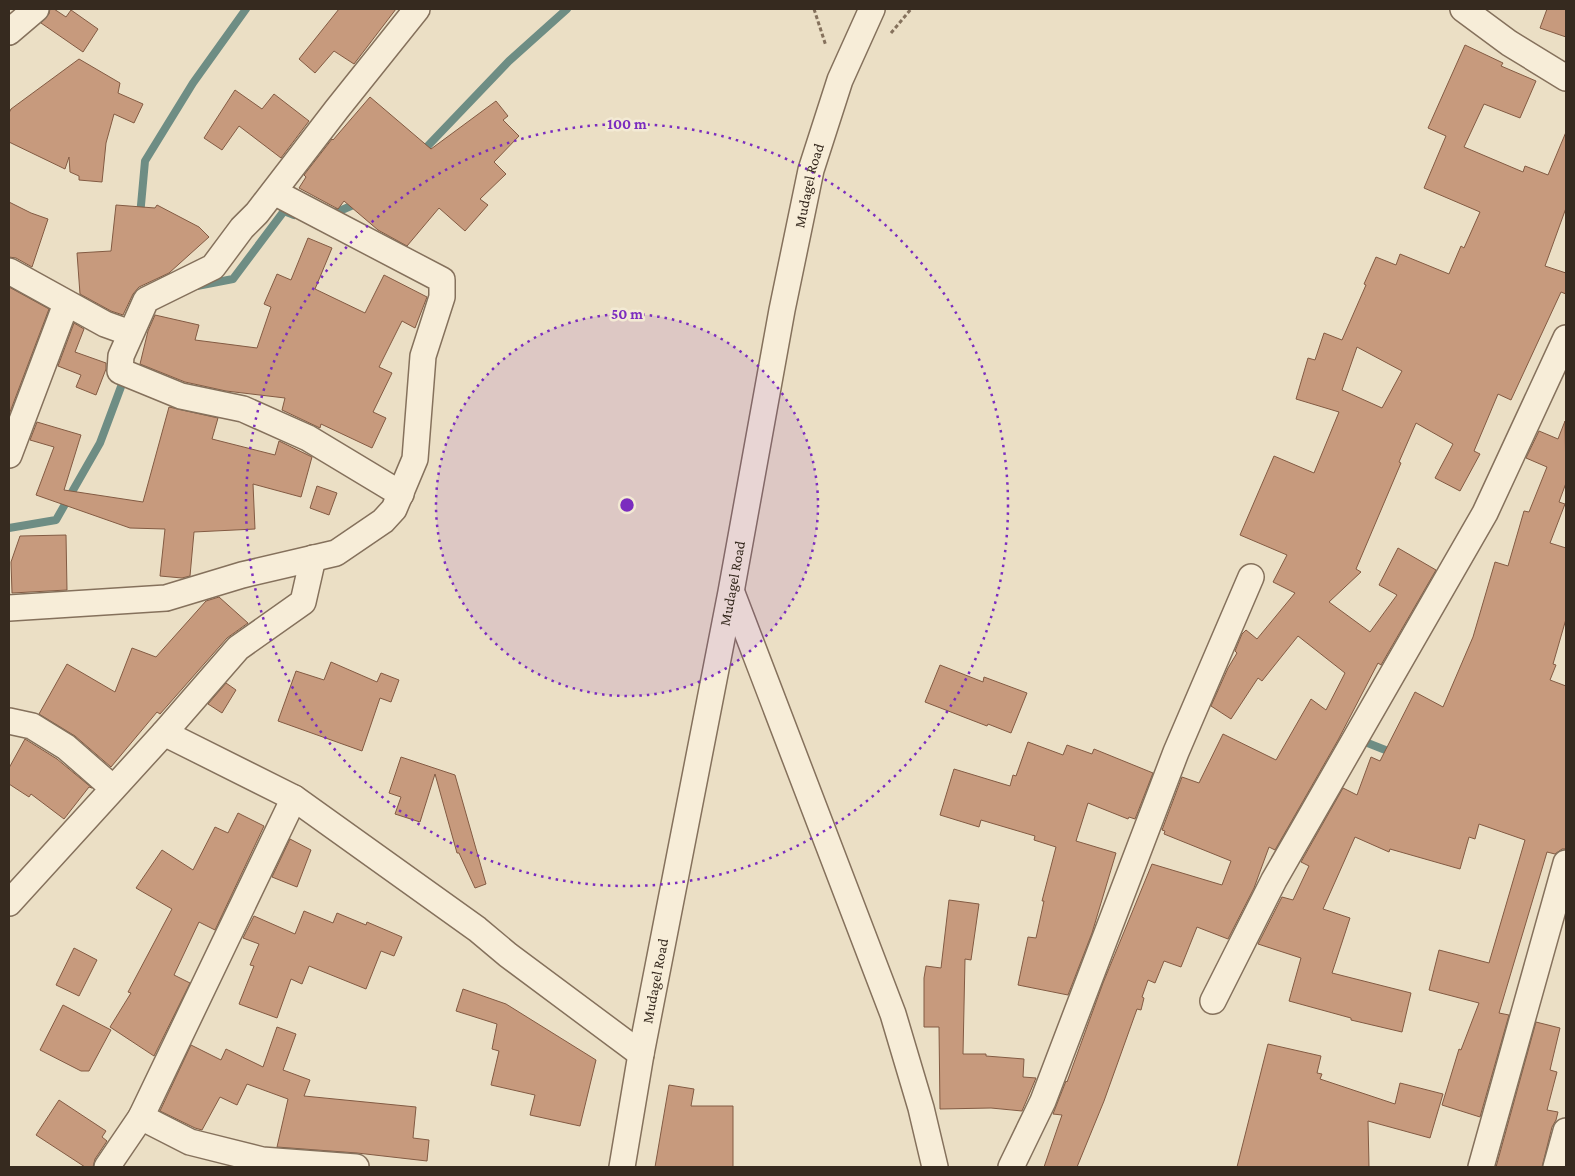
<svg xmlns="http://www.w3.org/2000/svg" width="1575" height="1176" viewBox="0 0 1575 1176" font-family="'Crimson Pro',serif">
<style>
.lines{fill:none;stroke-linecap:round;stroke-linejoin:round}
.stream{stroke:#6e8d84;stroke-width:8}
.building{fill:#c79a7d;stroke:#835b43;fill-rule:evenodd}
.minor-casing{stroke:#85715c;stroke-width:28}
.path{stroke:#85715c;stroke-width:3;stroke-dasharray:4 2.5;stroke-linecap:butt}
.minor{stroke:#f7edd8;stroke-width:25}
.ring{fill:none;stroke:#7b2cbf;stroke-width:2.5;stroke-dasharray:2.5 5}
.labels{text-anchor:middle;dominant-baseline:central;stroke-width:5;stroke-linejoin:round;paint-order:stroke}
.street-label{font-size:15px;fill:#362a1f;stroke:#f3ead4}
.centre{fill:#7b2cbf;stroke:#f3ead4;stroke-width:2.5}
.ring-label{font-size:15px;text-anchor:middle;font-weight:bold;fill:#7b2cbf;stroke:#f3ead4;stroke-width:5;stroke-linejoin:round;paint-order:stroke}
</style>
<rect width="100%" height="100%" fill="#ebdfc5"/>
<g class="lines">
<!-- stream -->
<path class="stream" d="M 421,153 L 509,61 L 567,9
M 330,215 L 358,203
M 140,216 L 145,161 L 193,83 L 246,9
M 197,286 L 233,279 L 284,211 L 294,215
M 9,528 L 56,520 L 100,443 L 125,376
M 1360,740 L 1393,753"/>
</g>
<!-- building -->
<path class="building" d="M 50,9 L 54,9 L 66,17 L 71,10 L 98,29 L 83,52 L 41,23 L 49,14 Z
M 339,9 L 396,9 L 354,64 L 334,51 L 315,73 L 299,59 Z
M 1547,9 L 1566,9 L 1566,37 L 1540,28 Z
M 1465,45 L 1503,63 L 1501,66 L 1536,81 L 1520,118 L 1484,104 L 1464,147 L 1523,172 L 1525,166 L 1548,175 L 1566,132 L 1566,208 L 1545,266 L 1566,273 L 1566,294 L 1561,292 L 1511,400 L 1498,394 L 1474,451 L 1480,454 L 1460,491 L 1435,478 L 1453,444 L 1416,423 L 1399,462 L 1401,463 L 1356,569 L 1361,572 L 1329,602 L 1370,632 L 1397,595 L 1379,585 L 1398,548 L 1436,570 L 1381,665 L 1378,663 L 1338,740 L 1275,850 L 1269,847 L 1254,888 L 1228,939 L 1197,927 L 1181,967 L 1164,961 L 1155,983 L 1148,980 L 1142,997 L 1144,998 L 1141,1010 L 1137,1009 L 1104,1101 L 1077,1167 L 1044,1167 L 1062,1115 L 1053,1114 L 1066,1081 L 1067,1082 L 1103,983 L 1152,864 L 1222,885 L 1231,861 L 1164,834 L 1165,831 L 1162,830 L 1182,777 L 1199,783 L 1223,734 L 1276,760 L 1311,699 L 1326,710 L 1345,673 L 1298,636 L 1262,681 L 1258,678 L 1231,719 L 1211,706 L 1228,668 L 1237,653 L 1235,651 L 1242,634 L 1246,630 L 1257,639 L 1295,593 L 1273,582 L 1287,555 L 1240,535 L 1274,456 L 1314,473 L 1339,412 L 1296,399 L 1308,358 L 1315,360 L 1324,333 L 1342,340 L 1366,285 L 1364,284 L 1376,257 L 1396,265 L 1400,254 L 1449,274 L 1461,246 L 1464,248 L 1480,212 L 1424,188 L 1446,136 L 1428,128 ZM 1357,347 L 1402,371 L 1382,408 L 1342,390 Z
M 79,59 L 120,83 L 118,93 L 143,104 L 134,123 L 114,114 L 106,143 L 102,182 L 79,180 L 79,176 L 70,172 L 69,157 L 65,169 L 9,142 L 9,113 L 11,109 Z
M 235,90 L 262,109 L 274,94 L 309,121 L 281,158 L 239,126 L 222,150 L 204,138 Z
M 370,97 L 431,149 L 496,101 L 508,116 L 503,120 L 519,136 L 494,162 L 506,174 L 480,199 L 488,205 L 465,231 L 439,208 L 407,246 L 378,230 L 344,201 L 338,209 L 299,188 L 306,177 L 304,175 L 332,139 L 333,140 Z
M 9,202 L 31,213 L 48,219 L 32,267 L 16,258 L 9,257 Z
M 116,205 L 155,208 L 157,205 L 199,227 L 209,237 L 169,273 L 139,287 L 133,294 L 123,315 L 111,311 L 80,294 L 77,253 L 111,251 Z
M 308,238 L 332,248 L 315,289 L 365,313 L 384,275 L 427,297 L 415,328 L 402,321 L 379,367 L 392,373 L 373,412 L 386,418 L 372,448 L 321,424 L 320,428 L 282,410 L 285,398 L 226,391 L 185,382 L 140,364 L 148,331 L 155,315 L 199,325 L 195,340 L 257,348 L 271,307 L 264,304 L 277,274 L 291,280 Z
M 9,287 L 49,309 L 10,412 L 9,412 Z
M 74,323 L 84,329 L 75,352 L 106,363 L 106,369 L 96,395 L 76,387 L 81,375 L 58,366 Z
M 169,407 L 218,418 L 212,439 L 275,455 L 279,441 L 312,457 L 301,497 L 253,484 L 255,529 L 194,532 L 190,576 L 182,578 L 160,576 L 165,529 L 130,528 L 36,495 L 54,447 L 30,440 L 37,422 L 81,435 L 64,490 L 143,502 Z
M 1565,421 L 1566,483 L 1559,502 L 1565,504 L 1550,543 L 1566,548 L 1566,619 L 1553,664 L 1556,665 L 1550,680 L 1566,686 L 1566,849 L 1562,849 L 1555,854 L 1547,852 L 1499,1013 L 1509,1015 L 1480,1117 L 1442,1105 L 1459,1049 L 1461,1050 L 1479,1003 L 1429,990 L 1439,950 L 1489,963 L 1525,840 L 1479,824 L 1475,839 L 1469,837 L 1460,869 L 1390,849 L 1389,852 L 1355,837 L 1323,909 L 1350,918 L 1332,973 L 1411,993 L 1402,1032 L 1351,1020 L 1351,1018 L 1289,1001 L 1301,958 L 1258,944 L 1282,897 L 1293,900 L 1309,866 L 1301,862 L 1343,788 L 1357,795 L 1371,757 L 1380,761 L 1415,692 L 1443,707 L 1473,637 L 1495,562 L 1508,566 L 1524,511 L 1529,512 L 1547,467 L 1526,458 L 1539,431 L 1558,439 Z
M 317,486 L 337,493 L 329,515 L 310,508 Z
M 66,535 L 67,590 L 12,593 L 11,562 L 20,536 Z
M 219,597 L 248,623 L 227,638 L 160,714 L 157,712 L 111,767 L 75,736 L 39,714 L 67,664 L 115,692 L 132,648 L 156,657 L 206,601 Z
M 331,662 L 377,682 L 381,673 L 399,680 L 391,702 L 380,698 L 362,751 L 278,721 L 296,671 L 324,680 Z
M 940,665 L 983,682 L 984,677 L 1027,693 L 1011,733 L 988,724 L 987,726 L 925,702 Z
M 226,683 L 236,690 L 222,713 L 208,704 Z
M 25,739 L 57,759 L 92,788 L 89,787 L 64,819 L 31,794 L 29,797 L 9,784 L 9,768 Z
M 1028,742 L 1063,755 L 1067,745 L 1092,754 L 1094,749 L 1153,773 L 1135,819 L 1129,817 L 1128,819 L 1088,803 L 1076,841 L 1116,853 L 1092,933 L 1068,995 L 1018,985 L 1028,937 L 1036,938 L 1044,901 L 1042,901 L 1056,847 L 1034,840 L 1035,836 L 981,820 L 979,827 L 940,815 L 954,769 L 1010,786 L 1013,775 L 1016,776 Z
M 401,757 L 455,775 L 486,884 L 475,888 L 459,853 L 457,853 L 435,774 L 420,822 L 395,814 L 401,797 L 389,793 Z
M 238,813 L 264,826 L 215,930 L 199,922 L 174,975 L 190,983 L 154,1056 L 110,1027 L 131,993 L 128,992 L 172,909 L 136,888 L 162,850 L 193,870 L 215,827 L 228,833 Z
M 290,839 L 311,850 L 297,887 L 272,877 Z
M 949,900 L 979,904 L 971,960 L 965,959 L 963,1054 L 986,1054 L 986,1056 L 1024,1059 L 1023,1077 L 1036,1078 L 1022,1111 L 991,1108 L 940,1109 L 939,1027 L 924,1027 L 924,978 L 926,966 L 941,968 Z
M 304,911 L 333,923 L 337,913 L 366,925 L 367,922 L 402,937 L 394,956 L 381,951 L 366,989 L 309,966 L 302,984 L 291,979 L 277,1018 L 239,1004 L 254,966 L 250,965 L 259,944 L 243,938 L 254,916 L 295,934 Z
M 74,948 L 97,960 L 79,996 L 56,985 Z
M 463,989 L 506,1004 L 596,1060 L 580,1126 L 530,1115 L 535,1095 L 491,1085 L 499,1051 L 492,1049 L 497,1024 L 456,1011 Z
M 63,1005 L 111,1030 L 89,1071 L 81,1071 L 40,1050 Z
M 1536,1022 L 1560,1028 L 1550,1070 L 1557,1072 L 1547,1110 L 1558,1112 L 1556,1120 L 1552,1127 L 1542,1167 L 1496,1167 Z
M 277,1027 L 296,1034 L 283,1070 L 310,1080 L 304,1096 L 416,1107 L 413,1138 L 429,1140 L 427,1161 L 357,1153 L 277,1147 L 288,1099 L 247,1084 L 237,1105 L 220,1097 L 202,1130 L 195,1128 L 160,1111 L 191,1045 L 221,1060 L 226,1049 L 263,1067 Z
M 1268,1044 L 1321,1056 L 1317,1073 L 1322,1074 L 1320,1079 L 1395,1104 L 1400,1083 L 1443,1094 L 1430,1138 L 1368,1121 L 1369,1167 L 1237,1167 Z
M 669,1085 L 694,1089 L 691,1106 L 733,1106 L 733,1167 L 655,1167 Z
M 59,1100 L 106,1131 L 102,1137 L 107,1141 L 95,1159 L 93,1167 L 85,1167 L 36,1135 Z"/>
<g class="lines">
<!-- minor casing -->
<g class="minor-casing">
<g id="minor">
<path d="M 1463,9 L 1509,43 L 1566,78"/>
<path d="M 9,32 L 36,9"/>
<path d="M 9,271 L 105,324 L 130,333"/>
<path d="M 9,455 L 66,304"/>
<path d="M 401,494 L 308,438 L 243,409 L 181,396 L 120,371 L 121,356 L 146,300 L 213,267 L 242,228 L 257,213 L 337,109 L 417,9"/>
<path d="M 732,593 L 893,1014 L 921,1108 L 935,1167"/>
<path d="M 9,608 L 166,598 L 242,575 L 336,553 L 383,521 L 394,509 L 415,459 L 423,356 L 442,297 L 442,280 L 274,192"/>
<path d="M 9,721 L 32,726 L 66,747 L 113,788"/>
<path d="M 164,733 L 294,798 L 477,929 L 508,955 L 641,1054"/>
<path d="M 9,903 L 164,733 L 238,648 L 303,602 L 313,558"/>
<path d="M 1213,1001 L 1274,880 L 1485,513 L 1566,338"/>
<path d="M 141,1117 L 190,1142 L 262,1160 L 356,1167"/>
<path d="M 107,1167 L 141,1117 L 294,798"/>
<path id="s1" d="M 622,1167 L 641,1054 L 731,592 L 782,310 L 811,170 L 840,80 L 872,9"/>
<path d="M 1011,1167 L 1043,1101 L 1176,752 L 1251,577"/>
<path d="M 1481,1167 L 1566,863"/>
<path d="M 1556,1167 L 1566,1131"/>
</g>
</g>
<!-- path -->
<path class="path" d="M 814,9 L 826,46
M 891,33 L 911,9"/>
<!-- minor -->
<use href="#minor" class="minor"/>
</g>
<!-- distance rings -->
<circle cx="627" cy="505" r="191" fill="#7b2cbf" fill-opacity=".12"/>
<g class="ring">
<circle cx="627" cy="505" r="191"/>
<circle cx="627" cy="505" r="381"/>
</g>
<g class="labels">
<!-- street labels -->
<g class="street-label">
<text stroke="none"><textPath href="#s1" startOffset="999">Mudagel Road</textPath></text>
<text stroke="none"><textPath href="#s1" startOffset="594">Mudagel Road</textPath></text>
<text stroke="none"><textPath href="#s1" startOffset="189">Mudagel Road</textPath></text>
</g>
</g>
<circle cx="627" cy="505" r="8" class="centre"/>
<g class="ring-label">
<text x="627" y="129">100 m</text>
<text x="627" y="319">50 m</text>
</g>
<!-- border -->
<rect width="1575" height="1176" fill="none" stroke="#362a1f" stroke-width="20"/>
</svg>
